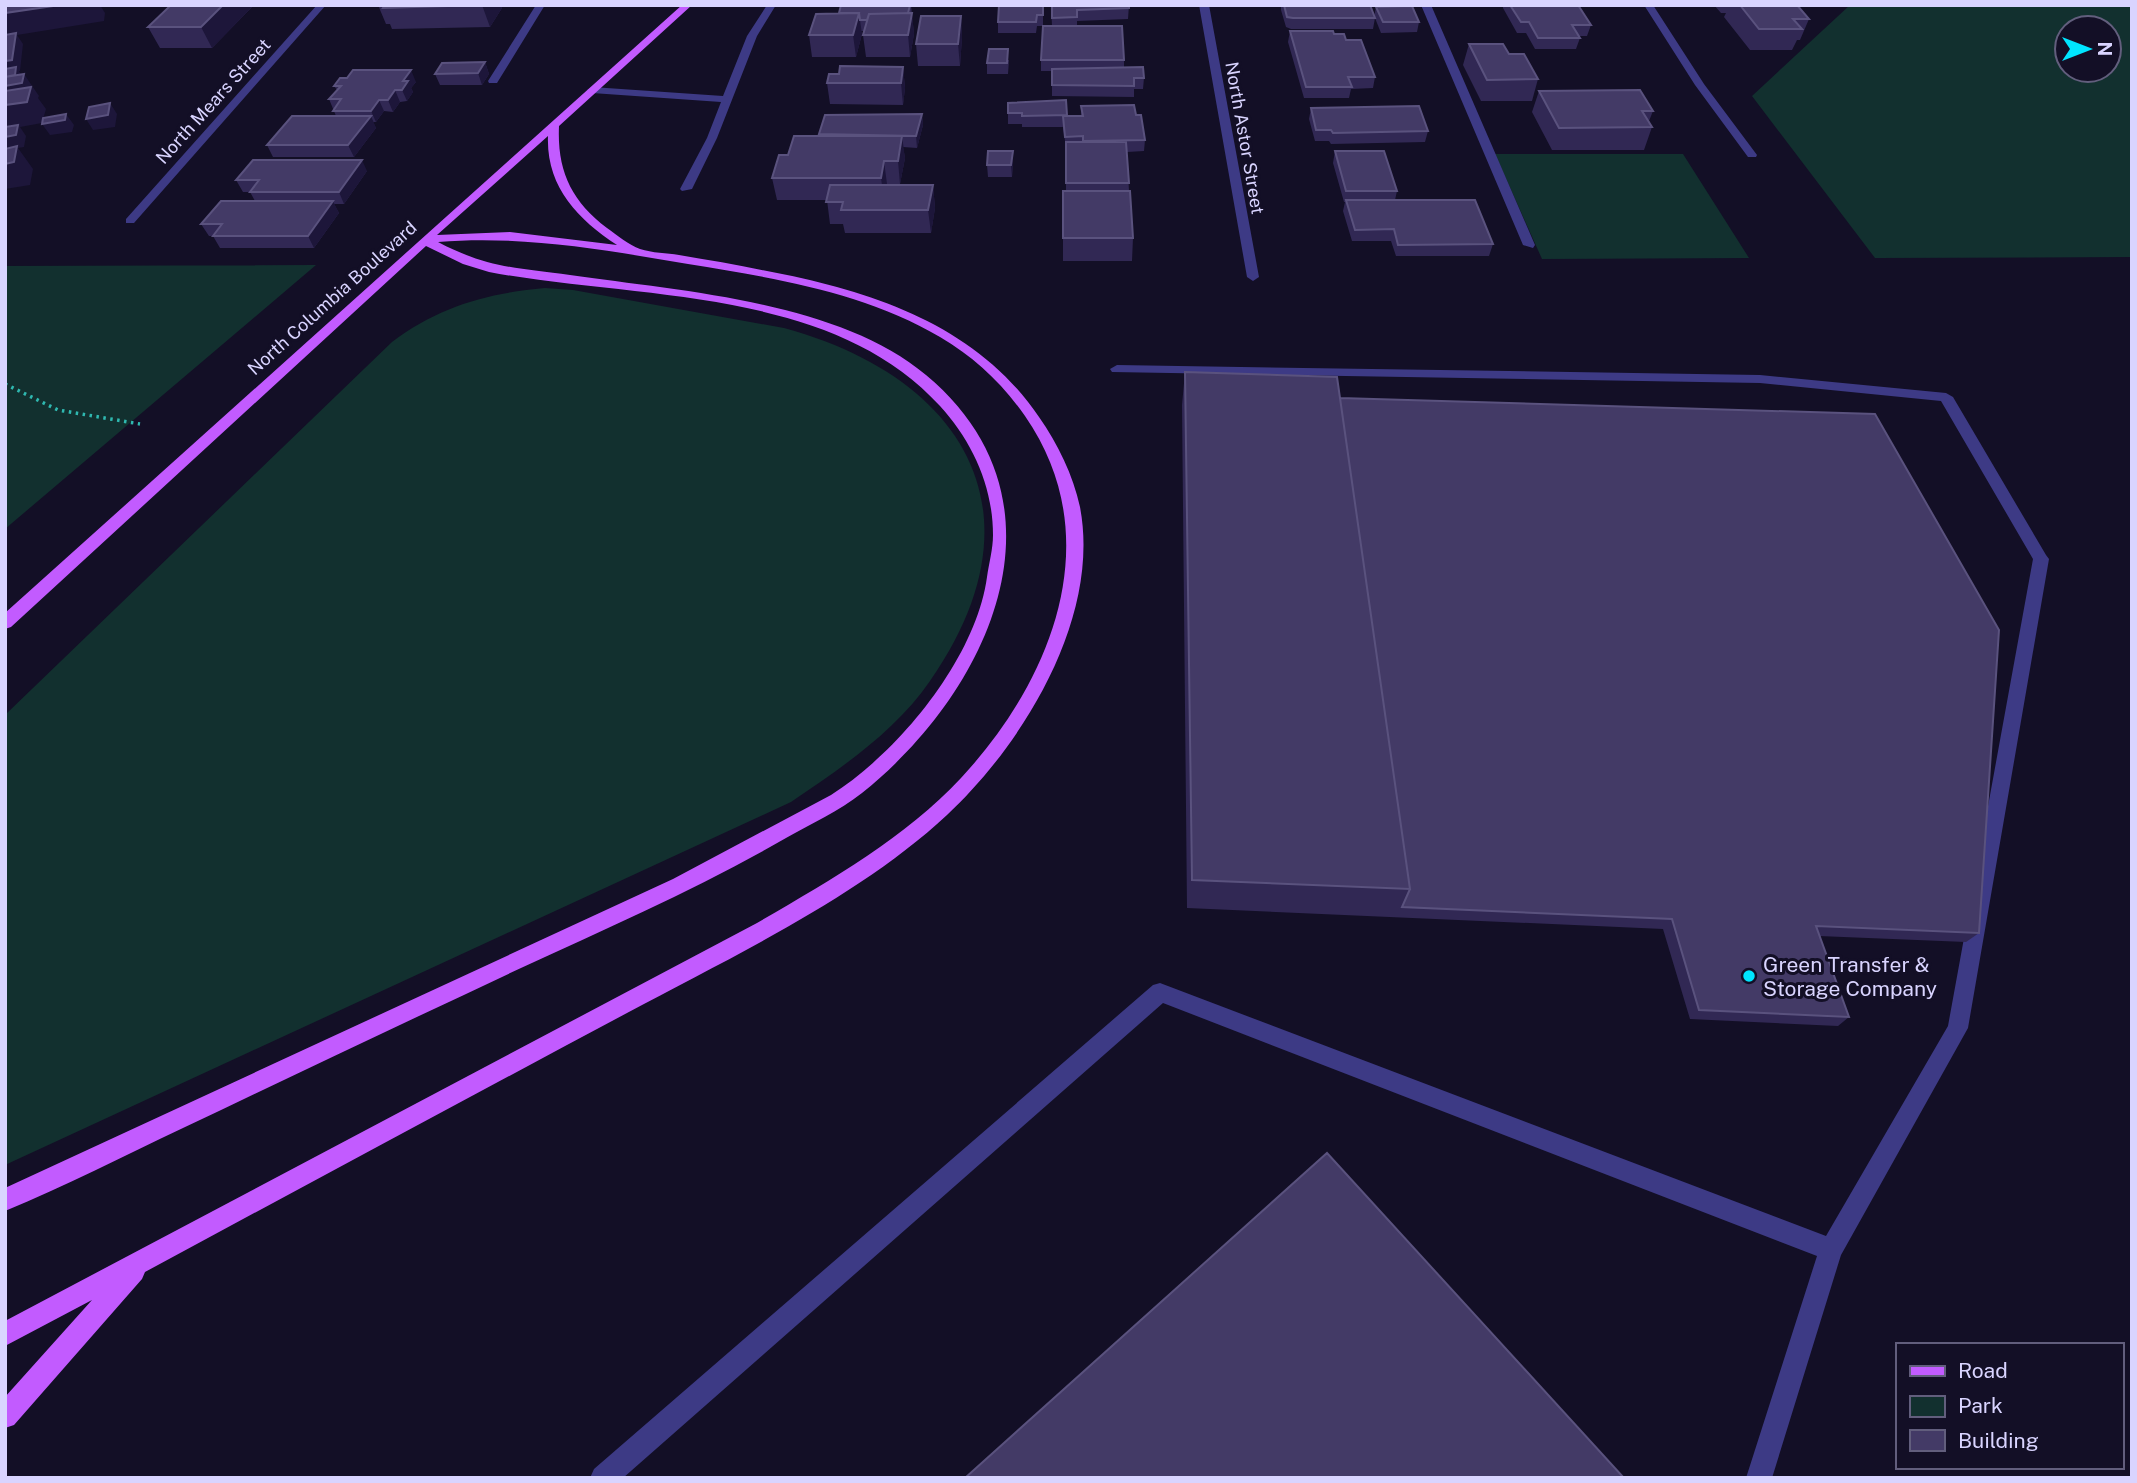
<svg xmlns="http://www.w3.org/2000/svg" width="2137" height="1483" viewBox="0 0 2137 1483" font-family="'Public Sans',sans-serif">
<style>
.green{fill:#12302f;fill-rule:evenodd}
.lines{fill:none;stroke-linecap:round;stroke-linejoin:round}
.path{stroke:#2fb8b0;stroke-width:3.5;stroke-dasharray:2.5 4.5;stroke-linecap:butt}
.minor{fill:#3d3a85;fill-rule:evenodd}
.major{fill:#c25bff;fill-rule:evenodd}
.wall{fill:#312854}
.shaded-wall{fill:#1d163a}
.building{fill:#433a66;stroke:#5a527e;stroke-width:2}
.poi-dot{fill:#00e5ff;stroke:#130f26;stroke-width:2.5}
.labels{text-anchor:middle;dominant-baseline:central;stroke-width:6;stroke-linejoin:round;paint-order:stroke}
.far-street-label{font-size:18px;fill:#d9d4ff;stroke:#130f26}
.poi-label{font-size:21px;fill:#d9d4ff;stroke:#130f26;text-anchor:start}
</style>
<rect width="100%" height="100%" fill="#130f26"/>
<!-- green -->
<path class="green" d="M 1850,5 L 2132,5 L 2132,257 L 1875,258 L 1752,96 ZM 2067,28 L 2109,28 L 2109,70 L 2067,70 Z
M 1495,154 L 1683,154 L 1749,258 L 1542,259 Z
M 316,265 L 5,529 L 5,266 Z
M 545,288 L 573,290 L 784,328 C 967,378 1046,515 930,681 C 895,732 841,768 791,802 L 5,1165 L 5,715 L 392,342 C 438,307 487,293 545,288 Z"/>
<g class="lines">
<!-- path -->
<path class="path" d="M 5,384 L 58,410 L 140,424"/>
<!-- minor -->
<path class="minor" d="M 317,5 L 326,5 L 134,223 L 126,223 L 126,219 Z
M 536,5 L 545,5 L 497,83 L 489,83 L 488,81 Z
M 767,5 L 776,5 L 757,36 L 717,138 L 692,189 L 682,191 L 680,189 L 707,138 L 721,102 L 592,93 L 587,90 L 592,87 L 723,96 L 747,36 Z
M 1199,5 L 1209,5 L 1259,277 L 1253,281 L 1247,277 Z
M 1421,5 L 1431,5 L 1535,245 L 1533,248 L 1523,245 Z
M 1644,5 L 1653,5 L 1704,84 L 1757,155 L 1756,157 L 1748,157 L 1695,85 Z
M 1117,365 L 1760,375 L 1946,393 L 1953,397 L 2046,555 L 2049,559 L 1968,1028 L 1841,1255 L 1772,1478 L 1746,1478 L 1817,1256 L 1163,1003 L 623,1478 L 590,1478 L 594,1469 L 1153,985 L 1160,983 L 1826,1236 L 1948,1026 L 2033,559 L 1941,401 L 1760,383 L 1112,372 L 1110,369 Z"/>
<!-- major -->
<path class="major" d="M 682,5 L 692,5 L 559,126 C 557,170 571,201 607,228 C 617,235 629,245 640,249 C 652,253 667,253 679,255 C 709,260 738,265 767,271 C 872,291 977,325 1039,417 C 1058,444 1073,475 1080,507 C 1101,617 1024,743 947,815 C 859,897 733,956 627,1013 C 466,1099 306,1185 145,1272 L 142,1279 L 14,1425 L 5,1428 L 5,1397 L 92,1300 L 5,1346 L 5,1321 L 757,923 C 829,881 904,839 961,778 C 1053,679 1109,537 1025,416 C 1002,383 974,357 940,337 C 864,292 774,278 688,264 C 605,250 523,235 438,242 C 487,268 518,268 570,275 C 680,291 838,301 926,375 C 1077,501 991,690 862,793 C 839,811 811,824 786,838 C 701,887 610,927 521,968 C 408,1021 296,1074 183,1128 C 124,1156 65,1186 5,1211 L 5,1188 L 673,879 L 831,795 C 899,752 976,658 987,577 C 989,563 993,549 993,535 C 993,486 972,441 940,406 C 831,286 637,300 489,272 L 463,264 L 426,246 L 11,627 L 5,629 L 5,613 ZM 548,136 C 546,186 577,219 617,245 L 510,232 L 437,235 Z"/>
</g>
<!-- wall -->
<path class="wall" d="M 171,5 L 250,5 L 252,7 L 212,48 L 160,48 L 148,27 Z
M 378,5 L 501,5 L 502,8 L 490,27 L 392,29 L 390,24 L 386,24 Z
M 841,5 L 911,5 L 914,34 L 910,57 L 866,57 L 863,35 L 864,31 L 861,31 L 862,34 L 856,57 L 812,57 L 809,35 L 839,13 Z
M 1051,5 L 1129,5 L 1128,19 L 1077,21 L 1077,26 L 1124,60 L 1124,67 L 1144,78 L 1143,89 L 1134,89 L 1134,97 L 1052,96 L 1052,71 L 1041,71 L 1041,60 L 1052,26 Z
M 1281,5 L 1370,5 L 1374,17 L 1376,7 L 1419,22 L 1417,32 L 1381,33 L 1375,18 L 1373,29 L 1291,29 L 1286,27 L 1281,10 Z
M 1503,5 L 1578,5 L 1591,25 L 1587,36 L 1578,36 L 1580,38 L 1576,49 L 1535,49 L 1526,33 L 1517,33 L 1503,8 Z
M 1714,5 L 1797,5 L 1809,19 L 1800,40 L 1797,40 L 1792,50 L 1750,50 L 1724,17 L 1726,13 L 1721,13 Z
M 1043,6 L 1043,26 L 1037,26 L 1036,33 L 998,33 L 998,22 Z
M 961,16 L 962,37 L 960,66 L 918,66 L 916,44 Z
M 1290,31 L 1334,34 L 1346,40 L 1375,77 L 1373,88 L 1351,89 L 1349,98 L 1304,98 L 1288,42 Z
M 1469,44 L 1509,54 L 1538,79 L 1532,101 L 1481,101 L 1463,65 Z
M 1009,60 L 1008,74 L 987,74 L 987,63 Z
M 485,62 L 489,74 L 482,85 L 440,85 L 435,74 Z
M 903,67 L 905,88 L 903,105 L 830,104 L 827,83 L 839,74 Z
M 416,82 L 411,88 L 413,92 L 407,101 L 400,102 L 393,112 L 384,111 L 376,122 L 373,122 L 376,128 L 354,157 L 273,157 L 267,145 L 336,116 L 329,99 L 337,90 L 334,86 Z
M 1539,91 L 1653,111 L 1649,121 L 1652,127 L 1644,150 L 1552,150 L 1532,112 Z
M 1008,103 L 1067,116 L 1081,116 L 1081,106 L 1136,115 L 1145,140 L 1144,151 L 1127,152 L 1129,191 L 1133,238 L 1132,261 L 1063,261 L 1063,191 L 1066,191 L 1066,148 L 1063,127 L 1022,127 L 1022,124 L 1008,124 Z
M 1311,108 L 1428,131 L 1425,142 L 1331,144 L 1329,141 L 1315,141 L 1309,119 Z
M 922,114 L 923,125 L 917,148 L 903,147 L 905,158 L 900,184 L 887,184 L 887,185 L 933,185 L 935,208 L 931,233 L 845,233 L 843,224 L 830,224 L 827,200 L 777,200 L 772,178 L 788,155 L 820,136 L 819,134 Z
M 1335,151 L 1397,191 L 1395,200 L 1493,244 L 1489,256 L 1396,256 L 1391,241 L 1352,241 L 1343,211 L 1345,202 L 1344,202 L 1333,163 Z
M 1013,163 L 1012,177 L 988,177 L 987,165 Z
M 367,171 L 344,204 L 334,204 L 339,213 L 314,248 L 220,248 L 213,236 L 209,236 L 201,224 L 255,201 L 250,192 L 243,192 L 236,180 Z
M 1185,372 L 1340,398 L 1979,933 L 1966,942 L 1819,936 L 1849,1017 L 1838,1026 L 1690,1019 L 1663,929 L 1187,908 L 1182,405 Z"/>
<!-- shaded-wall -->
<path class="shaded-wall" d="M 60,5 L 100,5 L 105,13 L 104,21 L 17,35 L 23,44 L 20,71 L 19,71 L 23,78 L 24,74 L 39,96 L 38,98 L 46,109 L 42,123 L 20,127 L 26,136 L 24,147 L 18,148 L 33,169 L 30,185 L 5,189 L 5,13 Z
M 223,5 L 250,5 L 252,7 L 212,48 L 201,27 Z
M 482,5 L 501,5 L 502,8 L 490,27 Z
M 859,13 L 862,34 L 856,57 L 853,35 Z
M 912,13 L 914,34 L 910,57 L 908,35 Z
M 961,16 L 962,37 L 960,66 L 958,44 Z
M 485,62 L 489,74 L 482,85 L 478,73 Z
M 903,67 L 905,88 L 903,105 L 901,83 Z
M 411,70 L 416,82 L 411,88 L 413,92 L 407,101 L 402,90 L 403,81 Z
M 395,90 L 400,102 L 393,112 L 388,100 Z
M 379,100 L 384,111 L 376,122 L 371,111 Z
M 110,103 L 117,114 L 115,127 L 93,130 L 86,119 Z
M 66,114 L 74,125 L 72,132 L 50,135 L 42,124 Z
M 922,114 L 923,125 L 917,148 L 916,136 Z
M 371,116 L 376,128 L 354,157 L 348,145 Z
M 902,136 L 905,158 L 900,184 L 898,161 Z
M 1013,151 L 1013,163 L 1012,177 L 1011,165 Z
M 362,160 L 367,171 L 344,204 L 339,192 Z
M 884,161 L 887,184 L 884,200 L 881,178 Z
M 933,185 L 935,208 L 931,233 L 928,210 Z
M 333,201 L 339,213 L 314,248 L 308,236 Z"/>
<!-- building -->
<path class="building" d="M 5,5 L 60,5 L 5,13 Z
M 171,5 L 223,5 L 201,27 L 148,27 Z
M 385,5 L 482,5 L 383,8 Z
M 841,5 L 910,5 L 908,13 L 869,14 L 867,20 L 860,20 L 859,13 L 839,13 Z
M 999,5 L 1043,6 L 1043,15 L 1037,15 L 1036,22 L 998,22 Z
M 1052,5 L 1129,5 L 1129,8 L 1077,10 L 1077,17 L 1052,18 Z
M 1284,5 L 1370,5 L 1375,18 L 1293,18 L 1287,17 Z
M 1510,5 L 1578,5 L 1591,25 L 1572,25 L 1580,38 L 1538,38 L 1529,22 L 1521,22 Z
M 1740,5 L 1797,5 L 1809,19 L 1793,19 L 1802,29 L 1759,29 Z
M 1412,6 L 1419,22 L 1383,22 L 1376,7 Z
M 859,13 L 853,35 L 809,35 L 816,14 Z
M 912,13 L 908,35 L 863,35 L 869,14 Z
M 921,16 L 961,16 L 958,44 L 916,44 Z
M 1043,26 L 1122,26 L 1124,60 L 1041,60 Z
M 1290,31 L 1333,31 L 1334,34 L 1344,34 L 1346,40 L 1361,40 L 1375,77 L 1348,77 L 1352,87 L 1306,87 Z
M 16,33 L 12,60 L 5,61 L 5,35 Z
M 1469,44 L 1503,44 L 1509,54 L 1524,54 L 1538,79 L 1487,80 Z
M 989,49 L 1008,49 L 1007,63 L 987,63 Z
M 485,62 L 478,73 L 435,74 L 442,63 Z
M 840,66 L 903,67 L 901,83 L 827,83 L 829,74 L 839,74 Z
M 16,67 L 15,75 L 5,77 L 5,69 Z
M 1143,67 L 1144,78 L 1134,78 L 1134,86 L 1052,85 L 1052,69 Z
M 353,70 L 411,70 L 403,81 L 408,81 L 402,90 L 395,90 L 388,100 L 379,100 L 371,111 L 333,111 L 341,99 L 329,99 L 341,86 L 334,86 L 340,78 L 347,78 Z
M 24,74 L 22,83 L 5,86 L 5,77 Z
M 31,87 L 27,102 L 5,105 L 5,91 Z
M 1640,90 L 1653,111 L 1642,111 L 1652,127 L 1559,128 L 1539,91 Z
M 1066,100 L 1067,115 L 1022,116 L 1022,113 L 1008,113 L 1008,103 Z
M 110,103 L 108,115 L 86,119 L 89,107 Z
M 1134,105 L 1136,115 L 1141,115 L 1145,140 L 1083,141 L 1083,136 L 1065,137 L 1063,116 L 1083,116 L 1081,106 Z
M 1419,106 L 1428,131 L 1333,133 L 1331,130 L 1316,130 L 1311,108 Z
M 66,114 L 65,120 L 42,124 L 43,118 Z
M 922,114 L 916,136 L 819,134 L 825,115 Z
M 292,116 L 371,116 L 348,145 L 267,145 Z
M 18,125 L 16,135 L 5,137 L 5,127 Z
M 794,136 L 902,136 L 898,161 L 884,161 L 881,178 L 772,178 L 779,155 L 788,155 Z
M 1066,142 L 1126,142 L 1129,183 L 1066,183 Z
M 17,146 L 14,162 L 5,164 L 5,149 Z
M 988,151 L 1013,151 L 1011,165 L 987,165 Z
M 1335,151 L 1384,151 L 1397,191 L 1346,191 Z
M 253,160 L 362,160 L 339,192 L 250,192 L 259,180 L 236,180 Z
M 830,185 L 933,185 L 928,210 L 841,210 L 843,202 L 826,202 Z
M 1063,191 L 1130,191 L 1133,238 L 1063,238 Z
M 1346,200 L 1475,200 L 1493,244 L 1398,245 L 1394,229 L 1355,230 Z
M 221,201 L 333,201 L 308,236 L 213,236 L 222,224 L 201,224 Z
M 1185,372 L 1337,377 L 1410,889 L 1192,880 Z
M 1340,398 L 1875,414 L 1999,630 L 1979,933 L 1816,926 L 1849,1017 L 1699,1010 L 1672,919 L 1402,907 L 1410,889 Z
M 1327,1153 L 1624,1478 L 965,1478 Z"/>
<!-- markers -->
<circle class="poi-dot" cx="1749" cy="976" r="7"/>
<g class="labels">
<!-- far-street labels -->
<g class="far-street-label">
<text transform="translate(213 101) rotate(-48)">North Mears Street</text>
<text transform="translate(1245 138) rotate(80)">North Astor Street</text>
<text transform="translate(332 298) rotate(-42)">North Columbia Boulevard</text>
</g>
<!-- poi labels -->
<g class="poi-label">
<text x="1763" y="964">Green Transfer &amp;<tspan x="1763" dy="24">Storage Company</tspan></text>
</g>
</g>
<!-- border -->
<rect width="2137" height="1483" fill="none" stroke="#d9d4ff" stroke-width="14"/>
<!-- legend -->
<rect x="1896" y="1343" width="228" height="126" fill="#130f26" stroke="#625e7d" stroke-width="2"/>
<rect x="1910" y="1366" width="35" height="10" fill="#c25bff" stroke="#625e7d" stroke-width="2"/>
<text x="1958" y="1378" font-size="21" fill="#d9d4ff">Road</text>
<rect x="1910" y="1396" width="35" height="21" fill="#12302f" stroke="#625e7d" stroke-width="2"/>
<text x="1958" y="1413" font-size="21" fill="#d9d4ff">Park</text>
<rect x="1910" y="1430" width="35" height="21" fill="#433a66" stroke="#625e7d" stroke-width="2"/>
<text x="1958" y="1448" font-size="21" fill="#d9d4ff">Building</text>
<!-- north arrow -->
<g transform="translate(2088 49) rotate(90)"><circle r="33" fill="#130f26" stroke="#625e7d" stroke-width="2"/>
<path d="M0-5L12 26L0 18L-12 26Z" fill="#00e5ff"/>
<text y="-10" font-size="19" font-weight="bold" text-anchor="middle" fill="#d9d4ff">N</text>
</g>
</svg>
